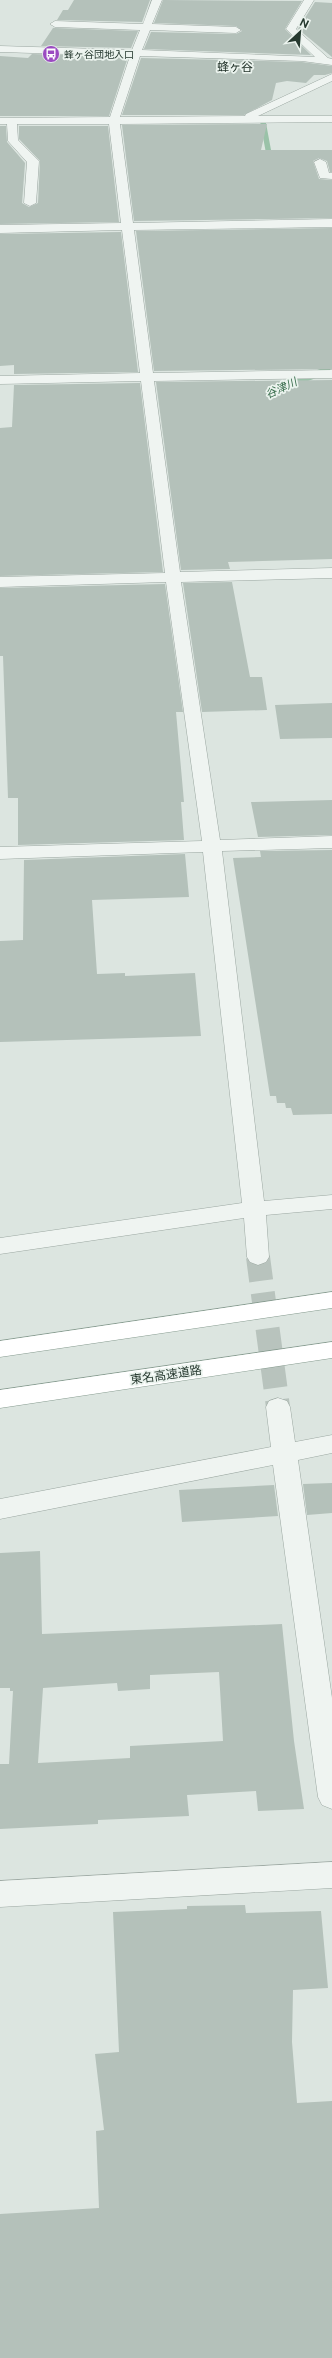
<svg xmlns="http://www.w3.org/2000/svg" width="332" height="2358" viewBox="0 0 332 2358" font-family="'Public Sans','Noto Sans JP',sans-serif">
<style>
.lines{fill:none;stroke-linecap:round;stroke-linejoin:round}
.stream-far1{stroke:#9ac2a8;stroke-width:5.5}
.stream{stroke:#9ac2a8;stroke-width:7}
.building{fill:#b4c1ba;fill-rule:evenodd}
.minor-tunnel{stroke:#b8c3bd;stroke-width:24;stroke-dasharray:24 12;stroke-linecap:butt}
.minor-casing{stroke:#9ba7a1;stroke-width:1}
.highway-casing{stroke:#859a8e;stroke-width:1}
.minor{fill:#eff4f1;fill-rule:evenodd}
.highway{fill:#fff;fill-rule:evenodd}
.labels{text-anchor:middle;dominant-baseline:central;stroke-width:3.5;stroke-linejoin:round;paint-order:stroke}
.far-poi-label{font-size:10px;fill:#273a30;stroke:#ebf3ee;text-anchor:start}
.far-water-label{font-size:11px;font-style:italic;fill:#356a49;stroke:#ebf3ee}
.far-quarter-label{font-size:12px;fill:#1a2b22;stroke:#ebf3ee}
.street-label{font-size:12px;fill:#273a30;stroke:#ebf3ee}
</style>
<rect width="100%" height="100%" fill="#dce5e0"/>
<g class="lines">
<!-- stream-far1 -->
<path class="stream-far1" d="M 263,122 L 271,165"/>
<!-- stream -->
<path class="stream" d="M 283,387 L 327,370 L 322,355"/>
</g>
<!-- building -->
<path class="building" d="M 74,0 L 150,0 L 142,22 L 57,20 L 63,10 L 68,10 Z
M 163,0 L 302,1 L 285,29 L 311,55 L 144,49 L 151,32 L 236,34 L 242,31 L 236,26 L 154,23 Z
M 315,2 L 332,3 L 332,57 L 298,29 Z
M 53,28 L 55,28 L 138,31 L 131,48 L 41,46 Z
M 32,54 L 128,57 L 109,116 L 0,116 L 0,56 L 28,58 Z
M 141,58 L 302,62 L 332,66 L 332,73 L 325,75 L 314,75 L 306,83 L 287,81 L 276,83 L 272,100 L 244,115 L 122,115 Z
M 267,124 L 261,150 L 332,150 L 332,172 L 330,172 L 327,161 L 319,158 L 313,161 L 319,179 L 332,180 L 332,218 L 134,221 L 122,125 Z
M 0,126 L 6,126 L 7,142 L 25,163 L 22,203 L 29,207 L 38,203 L 40,161 L 19,139 L 19,126 L 108,126 L 119,222 L 0,224 Z
M 332,228 L 332,369 L 154,371 L 136,231 Z
M 121,232 L 138,372 L 14,374 L 14,365 L 0,366 L 0,234 Z
M 332,380 L 332,559 L 228,562 L 230,569 L 181,570 L 156,382 Z
M 140,383 L 163,572 L 0,576 L 0,428 L 12,427 L 14,385 Z
M 232,582 L 250,677 L 262,677 L 267,710 L 202,712 L 183,583 Z
M 165,584 L 183,712 L 176,712 L 184,802 L 181,802 L 184,840 L 18,845 L 18,798 L 8,798 L 3,656 L 0,656 L 0,588 Z
M 332,703 L 332,738 L 280,739 L 275,705 Z
M 332,800 L 332,835 L 258,837 L 251,802 Z
M 332,850 L 332,1114 L 293,1115 L 291,1108 L 286,1108 L 285,1103 L 277,1103 L 276,1096 L 270,1096 L 233,858 L 261,857 L 260,851 Z
M 185,854 L 189,897 L 92,900 L 97,974 L 125,973 L 125,976 L 195,973 L 201,1036 L 0,1042 L 0,941 L 23,940 L 24,860 Z
M 332,1483 L 332,1513 L 307,1515 L 303,1484 Z
M 274,1485 L 278,1516 L 182,1522 L 179,1490 Z
M 40,1551 L 42,1634 L 282,1624 L 294,1741 L 304,1809 L 258,1811 L 256,1791 L 187,1795 L 189,1816 L 98,1820 L 98,1824 L 0,1829 L 0,1764 L 9,1764 L 13,1691 L 10,1691 L 10,1688 L 0,1688 L 0,1553 ZM 219,1672 L 223,1741 L 130,1746 L 130,1758 L 38,1763 L 43,1688 L 117,1683 L 118,1691 L 150,1689 L 150,1675 Z
M 245,1905 L 246,1913 L 321,1911 L 328,1988 L 293,1990 L 292,2042 L 297,2103 L 332,2101 L 332,2358 L 0,2358 L 0,2214 L 99,2208 L 96,2131 L 104,2130 L 95,2054 L 119,2052 L 113,1912 L 187,1909 L 187,1906 Z"/>
<g class="lines">
<!-- minor-tunnel -->
<path class="minor-tunnel" d="M 258,1257 L 278,1407"/>
<!-- minor casing -->
<g class="minor-casing">
<path id="minor" d="M 152,0 L 162,0 L 152,24 L 236,27 L 241,30 L 236,33 L 150,30 L 142,50 L 315,57 L 286,29 L 304,0 L 314,0 L 296,29 L 328,58 L 332,59 L 332,65 L 302,61 L 140,56 L 120,117 L 245,116 L 246,114 L 332,74 L 332,81 L 258,116 L 332,116 L 332,122 L 120,124 L 133,223 L 332,219 L 332,227 L 134,230 L 153,373 L 332,370 L 332,378 L 154,381 L 180,572 L 332,568 L 332,578 L 181,582 L 220,840 L 332,836 L 332,848 L 222,851 L 264,1201 L 332,1195 L 332,1209 L 266,1215 L 269,1257 L 266,1262 L 258,1265 L 250,1262 L 247,1257 L 244,1218 L 0,1254 L 0,1238 L 242,1203 L 203,852 L 0,859 L 0,847 L 202,841 L 166,582 L 0,587 L 0,577 L 165,573 L 141,381 L 0,384 L 0,376 L 140,373 L 122,230 L 0,233 L 0,225 L 121,223 L 109,124 L 17,124 L 18,140 L 39,161 L 36,203 L 30,206 L 24,203 L 27,162 L 8,141 L 7,124 L 0,124 L 0,118 L 110,117 L 130,56 L 0,52 L 0,46 L 132,50 L 140,30 L 55,27 L 50,24 L 55,21 L 143,24 Z
M 320,159 L 326,162 L 329,173 L 332,173 L 332,179 L 320,178 L 314,162 Z
M 278,1398 L 287,1401 L 290,1407 L 295,1442 L 332,1435 L 332,1453 L 298,1460 L 332,1698 L 332,1809 L 322,1805 L 318,1797 L 273,1465 L 0,1519 L 0,1499 L 271,1447 L 266,1407 L 269,1401 Z
M 332,1862 L 332,1888 L 0,1907 L 0,1881 Z"/>
</g>
<!-- highway casing -->
<g class="highway-casing">
<path id="highway" d="M 332,1292 L 332,1308 L 0,1357 L 0,1341 Z
M 332,1342 L 332,1358 L 0,1408 L 0,1390 Z"/>
</g>
<!-- minor -->
<use href="#minor" class="minor"/>
<!-- highway -->
<use href="#highway" class="highway"/>
</g>
<!-- icons -->
<defs>
<g id="bus-disc" transform="scale(0.9)"><circle r="9.5" fill="#9b4bc1" stroke="#ebf3ee"/><path d="M-5-6H5V4H4V6H2V4H-2V6H-4V4H-5ZM-3.5-4V0h7V-4ZM-3.5 1.2v1.5H-2V1.2ZM2 1.2v1.5H3.5V1.2Z" fill="#fff"/></g>
</defs>
<g fill-rule="evenodd">
<use href="#bus-disc" x="51" y="54"/>
</g>
<g class="labels">
<!-- far-poi labels -->
<g class="far-poi-label">
<text x="64" y="54">蜂ヶ谷団地入口</text>
</g>
<!-- far-water labels -->
<g class="far-water-label">
<text transform="translate(281 388) rotate(-25)">谷津川</text>
</g>
<!-- far-quarter labels -->
<g class="far-quarter-label">
<text x="235" y="67">蜂ヶ谷</text>
</g>
<!-- street labels -->
<g class="street-label">
<text transform="translate(166 1375) rotate(-8)">東名高速道路</text>
</g>
</g>
<!-- north arrow -->
<g transform="translate(300 32) rotate(26)" stroke="#ebf3ee" stroke-width="3" paint-order="stroke">
<path d="M0-3L7 15L0 10L-7 15Z" fill="#273a30"/>
<text y="-6" font-size="11" font-weight="bold" text-anchor="middle" fill="#273a30">N</text>
</g>
</svg>
